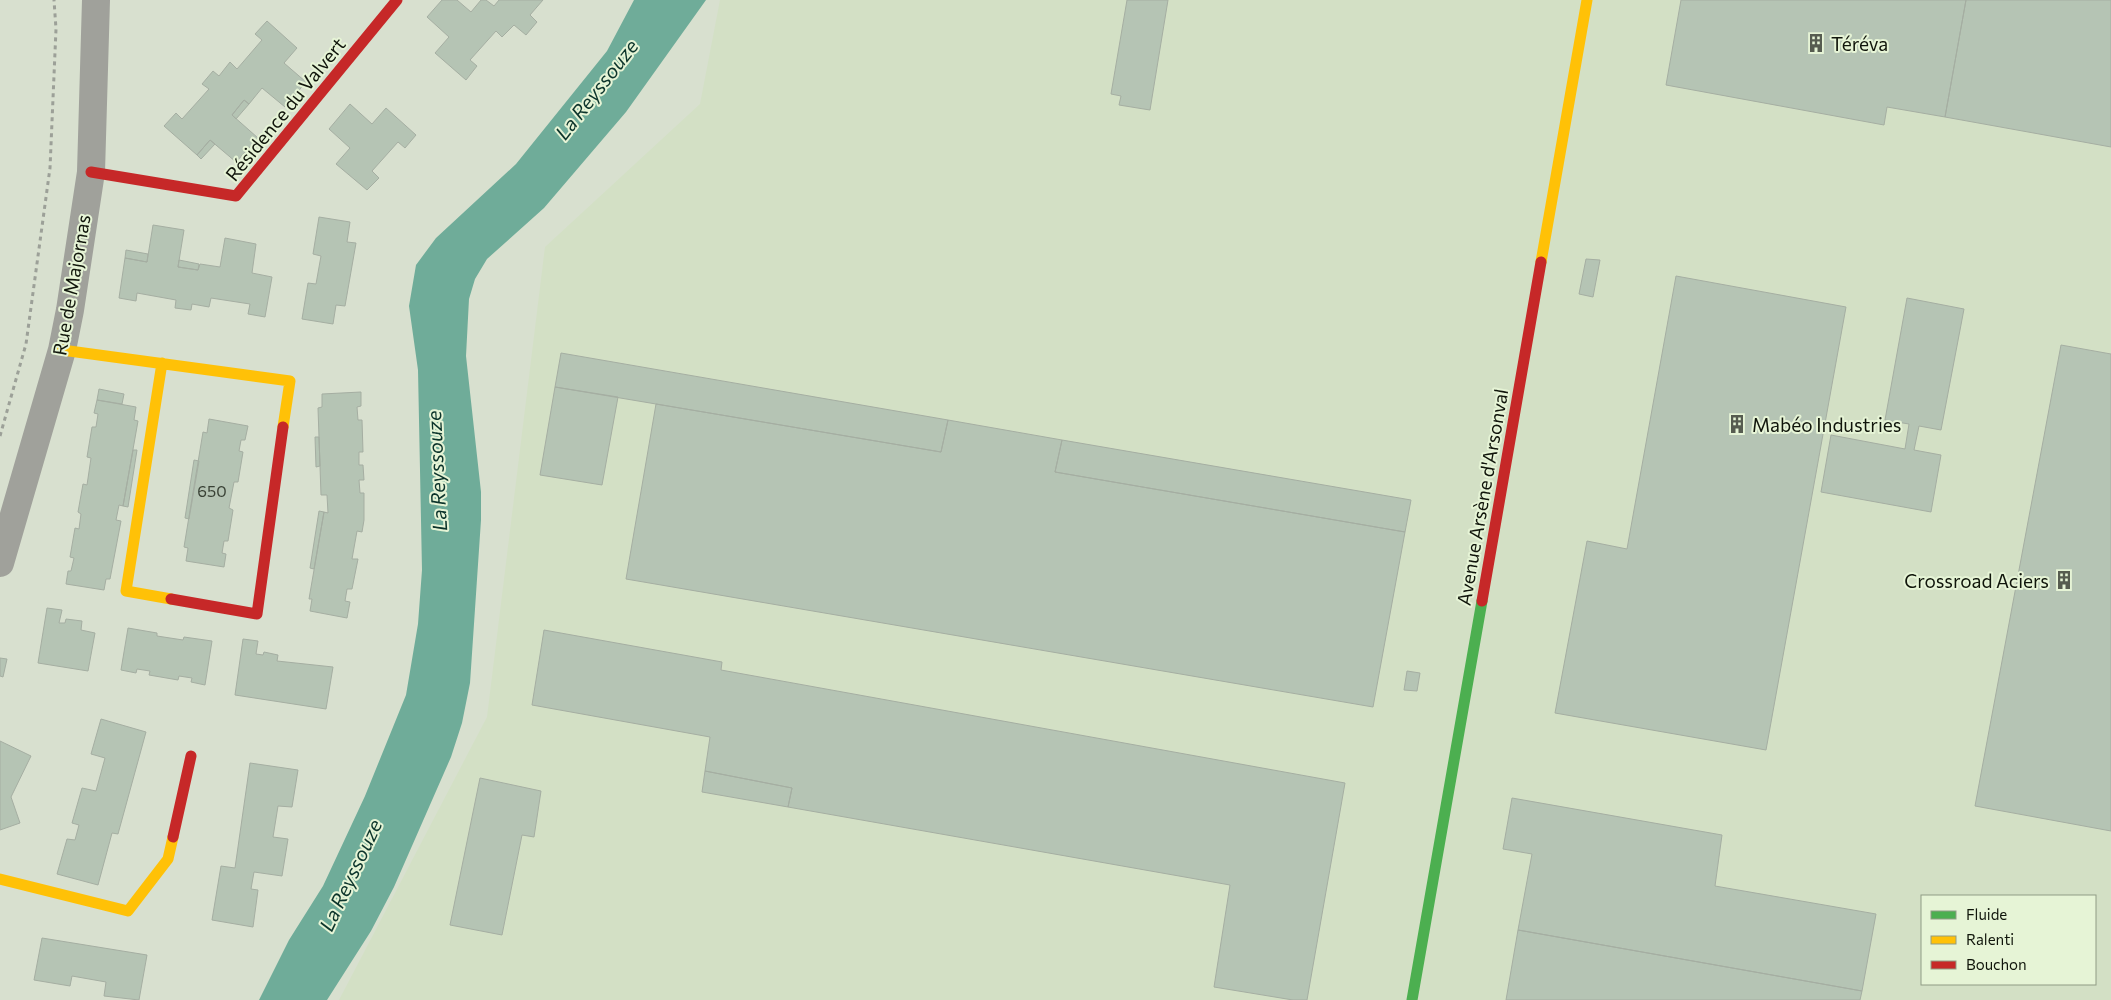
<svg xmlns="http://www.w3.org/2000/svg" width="2111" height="1000" viewBox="0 0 2111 1000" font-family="Commissioner,sans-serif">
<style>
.built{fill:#d3e0c5;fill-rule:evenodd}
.water{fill:#6fac99}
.building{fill:#b5c4b4;stroke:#a5aea2}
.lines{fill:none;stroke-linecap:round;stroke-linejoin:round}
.path{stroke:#9ca098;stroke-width:3;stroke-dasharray:4 4;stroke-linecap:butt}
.street{stroke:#a0a19b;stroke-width:28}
.fast{stroke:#4caf50;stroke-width:11}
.slow{stroke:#ffc107;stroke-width:11}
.jam{stroke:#c62828;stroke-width:11}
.labels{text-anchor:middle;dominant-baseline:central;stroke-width:4;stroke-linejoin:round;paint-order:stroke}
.number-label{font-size:16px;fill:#394135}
.poi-label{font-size:19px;fill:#10150b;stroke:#e6f4d6;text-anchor:start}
.street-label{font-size:19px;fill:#10150b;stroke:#e6f4d6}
.water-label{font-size:20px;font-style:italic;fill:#0c342b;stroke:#e6f4d6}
</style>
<rect width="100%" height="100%" fill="#d8e0cf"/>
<!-- built -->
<path class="built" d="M 720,0 L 2111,0 L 2111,1000 L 339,1000 L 487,717 L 545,247 L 700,104 ZM 1922,896 L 2095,896 L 2095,984 L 1922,984 Z"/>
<!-- water -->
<path class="water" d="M 634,0 L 706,0 L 626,112 L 544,208 L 487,259 L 475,279 L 469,299 L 466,356 L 481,492 L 481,520 L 470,683 L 462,723 L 451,757 L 394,887 L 371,931 L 327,1000 L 259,1000 L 289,940 L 323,886 L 365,796 L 406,695 L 418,624 L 422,570 L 418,370 L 409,306 L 416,265 L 436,238 L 516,164 L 607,51 Z"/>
<!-- building -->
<path class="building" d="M 442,0 L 457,0 L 471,12 L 481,0 L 486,0 L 494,6 L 499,0 L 543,0 L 530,15 L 537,22 L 526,35 L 514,25 L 502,37 L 496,31 L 470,60 L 477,66 L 466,80 L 435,53 L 449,37 L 427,17 Z
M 1127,0 L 1168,0 L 1150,110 L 1119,105 L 1121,96 L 1111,94 Z
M 1681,0 L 1966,0 L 1945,117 L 1887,107 L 1884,125 L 1666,85 Z
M 1966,0 L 2111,0 L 2111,147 L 1945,117 Z
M 267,21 L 297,48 L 284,63 L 306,82 L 285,107 L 262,88 L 249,104 L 244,100 L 232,115 L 258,138 L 236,162 L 210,140 L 197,155 L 164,126 L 176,113 L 182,119 L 209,89 L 202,84 L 213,71 L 219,76 L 230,62 L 237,69 L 262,40 L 255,34 Z
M 244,100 L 249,104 L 236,119 L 232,115 Z
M 350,104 L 372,124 L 386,108 L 416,135 L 405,148 L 398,142 L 372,171 L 379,178 L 367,190 L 336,164 L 350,148 L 329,129 Z
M 210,140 L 215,144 L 201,159 L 197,155 Z
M 319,217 L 350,222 L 347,242 L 356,243 L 345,306 L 336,305 L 333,324 L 302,319 L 308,283 L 316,284 L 321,256 L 313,254 Z
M 153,225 L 184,230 L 178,267 L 198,270 L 200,264 L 220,267 L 225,238 L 256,244 L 252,273 L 272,277 L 265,317 L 248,314 L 250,304 L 211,298 L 209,307 L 192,304 L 191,310 L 175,308 L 176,300 L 137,293 L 136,301 L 119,298 L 125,258 L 147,262 Z
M 126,250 L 148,254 L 147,262 L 125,258 Z
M 1586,259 L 1600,260 L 1593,297 L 1579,294 Z
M 179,260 L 199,264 L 198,270 L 178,267 Z
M 1676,276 L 1846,307 L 1766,750 L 1555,713 L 1587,541 L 1627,549 Z
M 1907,298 L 1964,309 L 1941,430 L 1919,426 L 1914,450 L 1941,455 L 1931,512 L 1821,492 L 1831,435 L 1905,449 L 1909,424 L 1885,420 Z
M 2061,345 L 2111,354 L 2111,831 L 1975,806 Z
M 561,353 L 948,420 L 941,452 L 555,387 Z
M 555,387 L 618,397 L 602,485 L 540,475 Z
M 99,389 L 124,394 L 122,404 L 97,400 Z
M 361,392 L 361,406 L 357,407 L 358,420 L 362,420 L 363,452 L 359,452 L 359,465 L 363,465 L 364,480 L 359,480 L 360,493 L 364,493 L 364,520 L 362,532 L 357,531 L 352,559 L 358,559 L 352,589 L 347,589 L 345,601 L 350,602 L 347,618 L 310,611 L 312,599 L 309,599 L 324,512 L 328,513 L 327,495 L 321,495 L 318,408 L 322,407 L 322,394 Z
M 97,400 L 136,407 L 134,420 L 138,421 L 123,506 L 119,505 L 116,520 L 121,521 L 110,579 L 106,579 L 104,590 L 66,584 L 68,571 L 71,571 L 74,558 L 70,557 L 75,528 L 79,529 L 81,514 L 78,512 L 83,484 L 87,485 L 91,458 L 87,457 L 92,427 L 96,427 L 98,414 L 94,413 Z
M 656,404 L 941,452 L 948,420 L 1062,440 L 1055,472 L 1405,532 L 1373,707 L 626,579 Z
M 209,419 L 248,426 L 245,440 L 241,440 L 239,451 L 243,452 L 238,482 L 234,482 L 229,508 L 233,510 L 228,541 L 224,541 L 222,553 L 226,554 L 224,567 L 186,561 L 188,548 L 184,547 L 203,432 L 207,433 Z
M 315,437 L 319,437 L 320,466 L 316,467 Z
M 1062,440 L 1411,500 L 1405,532 L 1055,472 Z
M 133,450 L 137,450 L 128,507 L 123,506 Z
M 194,460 L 199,461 L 189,519 L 185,518 Z
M 319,511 L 324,512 L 314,569 L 310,568 Z
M 47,608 L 62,610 L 59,623 L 65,623 L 66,619 L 82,621 L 81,630 L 95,633 L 88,671 L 38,663 Z
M 128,628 L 157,633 L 157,636 L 183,640 L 184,637 L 212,641 L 205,685 L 191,682 L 192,678 L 179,676 L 178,680 L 149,675 L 150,671 L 137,669 L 136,673 L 121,670 Z
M 544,630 L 722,662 L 721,670 L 1345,783 L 1307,1000 L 1293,1000 L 1214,987 L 1230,885 L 788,807 L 792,788 L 705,771 L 710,737 L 532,705 Z
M 243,639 L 258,641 L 256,654 L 263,655 L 264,652 L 278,655 L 277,661 L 333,667 L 326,709 L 235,695 Z
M 0,658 L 7,659 L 3,677 L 0,676 Z
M 1407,671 L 1420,673 L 1417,691 L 1404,690 Z
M 101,719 L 146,732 L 118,834 L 112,833 L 98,885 L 57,874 L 67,839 L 75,840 L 79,825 L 72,823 L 82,788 L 96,791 L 105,758 L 91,754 Z
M 0,741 L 31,756 L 11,797 L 20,823 L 0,830 Z
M 250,763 L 298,770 L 292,807 L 278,806 L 273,837 L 288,839 L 282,876 L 254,872 L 251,889 L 258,890 L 253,927 L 212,920 L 221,866 L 235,868 Z
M 705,771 L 792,788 L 788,807 L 702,792 Z
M 480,778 L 541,791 L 534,837 L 522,835 L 502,935 L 450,925 Z
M 1512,798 L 1722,835 L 1715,886 L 1876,914 L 1862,991 L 1518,930 L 1532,854 L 1503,849 Z
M 1518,930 L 1862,991 L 1860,1000 L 1506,1000 Z
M 42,938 L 147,955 L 139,1000 L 104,996 L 106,982 L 72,976 L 70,986 L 34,980 Z"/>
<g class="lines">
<!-- path -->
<path class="path" d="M 0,436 L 26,344 L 50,168 L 56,29 L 54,0"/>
<!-- street -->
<path class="street" d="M 0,563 L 62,350 L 70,310 L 91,172 L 96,0"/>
<!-- fast -->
<path class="fast" d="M 1412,1000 L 1482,601"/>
<!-- slow -->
<path class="slow" d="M 1541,262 L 1587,0
M 62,350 L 290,381 L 283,427
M 162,363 L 126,591 L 171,599
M 0,879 L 128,911 L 168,859 L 173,837"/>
<!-- jam -->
<path class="jam" d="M 91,172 L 236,196 L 397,0
M 171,599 L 257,614 L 283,427
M 1482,601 L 1541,262
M 173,837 L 191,756"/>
</g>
<!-- icons -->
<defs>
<g id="building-bare" transform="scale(1.5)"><path d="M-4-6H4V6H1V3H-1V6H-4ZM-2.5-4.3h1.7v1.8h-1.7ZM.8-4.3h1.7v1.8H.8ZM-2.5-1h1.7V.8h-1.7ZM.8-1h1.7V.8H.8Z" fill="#565c50" stroke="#e6f4d6" stroke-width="2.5" paint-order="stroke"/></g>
</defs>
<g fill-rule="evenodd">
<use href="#building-bare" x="1816" y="43"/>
<use href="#building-bare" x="1737" y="424"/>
<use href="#building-bare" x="2064" y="580"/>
</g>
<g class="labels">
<!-- number labels -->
<g class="number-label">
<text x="212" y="490">650</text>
</g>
<!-- poi labels -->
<g class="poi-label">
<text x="1831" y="43">Téréva</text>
<text x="1752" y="424">Mabéo Industries</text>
<text x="2049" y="580" text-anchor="end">Crossroad Aciers</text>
</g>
<!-- street labels -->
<g class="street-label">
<text transform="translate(285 109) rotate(-51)">Résidence du Valvert</text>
<text transform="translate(71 285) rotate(-80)">Rue de Majornas</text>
<text transform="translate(1482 497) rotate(-80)">Avenue Arsène d'Arsonval</text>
</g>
<!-- water labels -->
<g class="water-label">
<text transform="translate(596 89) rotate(-52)">La Reyssouze</text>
<text transform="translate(436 471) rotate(-93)">La Reyssouze</text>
<text transform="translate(350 875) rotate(-65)">La Reyssouze</text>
</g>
</g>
<!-- legend -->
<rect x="1921" y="895" width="175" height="90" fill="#e6f4d6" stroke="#909b85"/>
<rect x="1931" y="911" width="25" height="8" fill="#4caf50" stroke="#909b85"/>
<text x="1966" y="920" font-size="15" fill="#10150b">Fluide</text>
<rect x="1931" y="936" width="25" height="8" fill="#ffc107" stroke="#909b85"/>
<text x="1966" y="945" font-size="15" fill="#10150b">Ralenti</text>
<rect x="1931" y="961" width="25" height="8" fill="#c62828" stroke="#909b85"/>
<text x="1966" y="970" font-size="15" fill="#10150b">Bouchon</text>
</svg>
